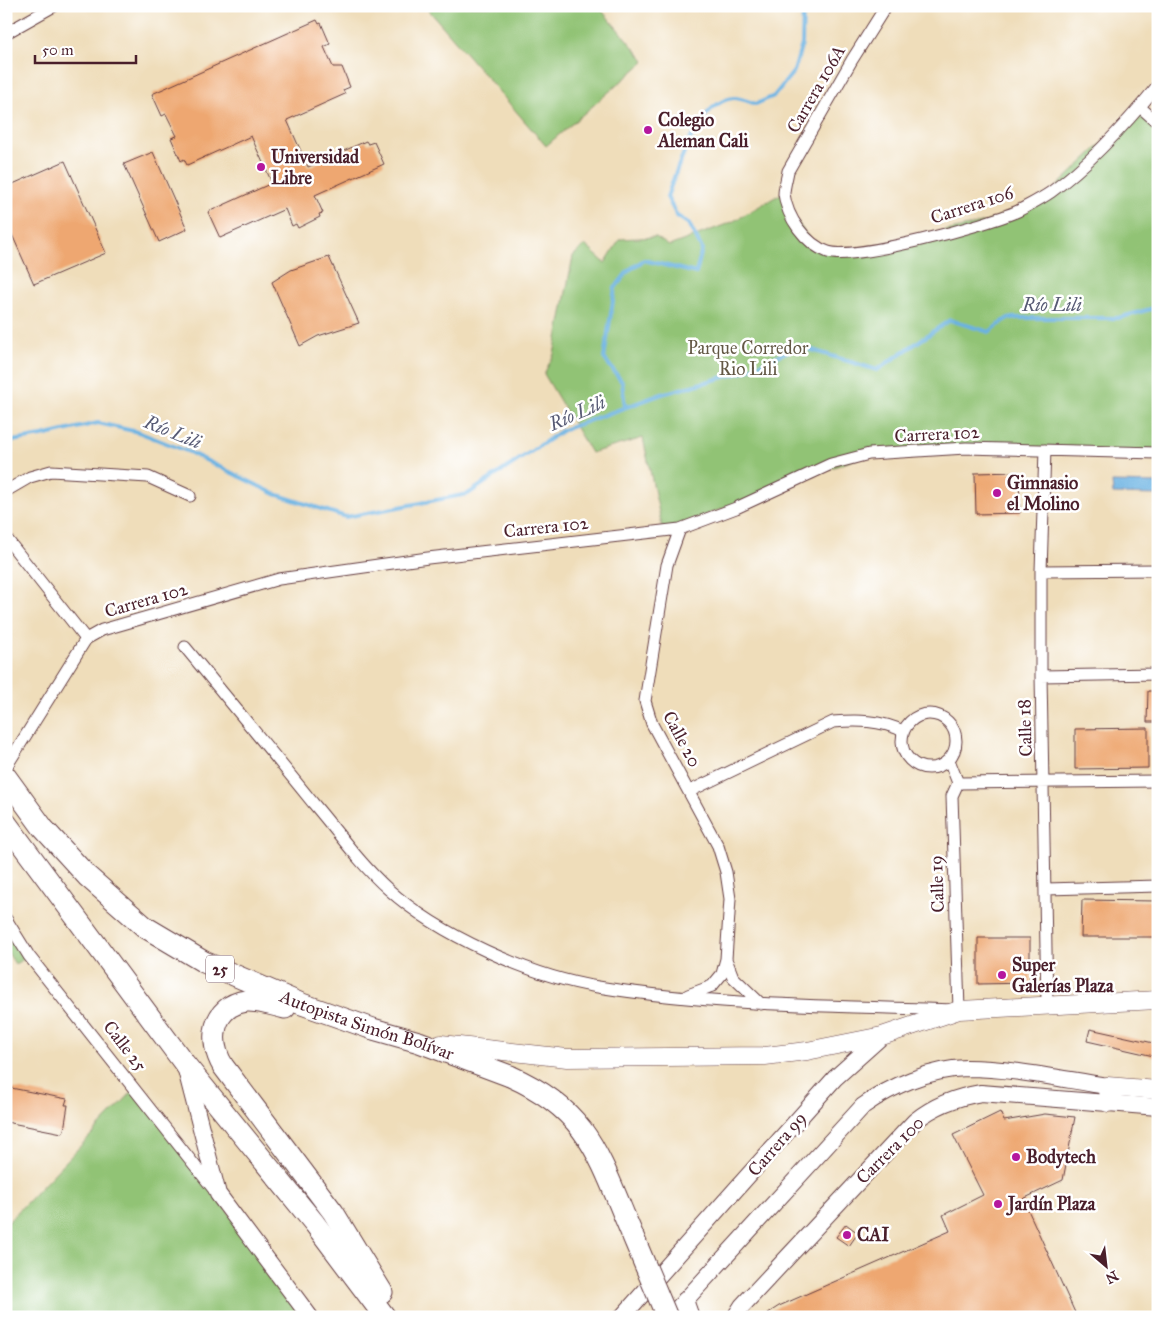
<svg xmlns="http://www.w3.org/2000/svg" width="1164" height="1323" viewBox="0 0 1164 1323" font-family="'IM FELL Great Primer',serif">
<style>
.green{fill:#91c374;stroke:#6e7150}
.water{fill:#6bb2e2;stroke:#5a6886}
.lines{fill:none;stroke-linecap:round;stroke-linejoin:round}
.stream{stroke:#6bb2e2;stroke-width:4}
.building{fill:#eea771}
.street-casing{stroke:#633c40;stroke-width:13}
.secondary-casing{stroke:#633c40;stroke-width:18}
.primary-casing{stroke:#633c40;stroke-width:19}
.highway-casing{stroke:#633c40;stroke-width:23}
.street{stroke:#fff;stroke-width:11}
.secondary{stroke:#fff;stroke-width:16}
.primary{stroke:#fff;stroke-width:18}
.highway{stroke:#fff;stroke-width:21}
.highway-bridge-casing{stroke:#633c40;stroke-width:23;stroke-linecap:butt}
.highway-bridge{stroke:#fff;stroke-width:21}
.poi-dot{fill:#b5179e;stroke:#fff;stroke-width:2}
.labels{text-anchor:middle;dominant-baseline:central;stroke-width:5;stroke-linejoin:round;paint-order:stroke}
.shield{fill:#fff;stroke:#80626b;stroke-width:1}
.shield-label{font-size:16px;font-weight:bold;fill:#4a1f2b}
.street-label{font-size:18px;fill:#4a1f2b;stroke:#fff}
.poi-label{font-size:18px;font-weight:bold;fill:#4a1f2b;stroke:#fff;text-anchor:start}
.park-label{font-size:18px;fill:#635845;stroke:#fff}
.water-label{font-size:19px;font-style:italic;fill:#575a74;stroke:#fff}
</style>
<rect width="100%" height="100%" fill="#fff"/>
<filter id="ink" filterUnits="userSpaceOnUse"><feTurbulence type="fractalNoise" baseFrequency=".02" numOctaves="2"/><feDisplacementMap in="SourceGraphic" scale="10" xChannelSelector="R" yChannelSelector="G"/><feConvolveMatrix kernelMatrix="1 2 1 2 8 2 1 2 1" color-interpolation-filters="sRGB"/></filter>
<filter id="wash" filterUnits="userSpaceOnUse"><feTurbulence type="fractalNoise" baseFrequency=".0096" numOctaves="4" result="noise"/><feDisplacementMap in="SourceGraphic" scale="20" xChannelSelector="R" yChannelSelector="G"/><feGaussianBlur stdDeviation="1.12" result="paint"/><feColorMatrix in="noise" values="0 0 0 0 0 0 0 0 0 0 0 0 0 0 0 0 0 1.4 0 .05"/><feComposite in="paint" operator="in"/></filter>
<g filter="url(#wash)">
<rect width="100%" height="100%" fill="#efddba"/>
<!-- green -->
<path class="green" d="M 425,6 L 598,6 L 645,61 L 546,146 Z
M 1140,107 L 1158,123 L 1158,453 L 967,448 L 869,454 L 663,531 L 643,438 L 591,453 L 544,374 L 554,354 L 573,256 L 585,245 L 605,263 L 620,239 L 656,237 L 669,246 L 732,222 L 784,192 L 788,208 L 812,243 L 843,254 L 986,222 L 1050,193 Z
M 6,919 L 29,956 L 15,964 L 6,950 Z
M 134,1090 L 310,1317 L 6,1317 L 6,1224 Z"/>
<!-- water -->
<path class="water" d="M 1112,482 L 1158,483 L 1158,495 L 1113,494 Z"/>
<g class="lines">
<!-- stream -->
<path class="stream" d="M 625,407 L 622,382 L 604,358 L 615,288 L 629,270 L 644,260 L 696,273 L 702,249 L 689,224 L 677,216 L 667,197 C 677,169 698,102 733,98 C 740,97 749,102 756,104 L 774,96 L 794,71 L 802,44 L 803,6
M 6,442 L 42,436 L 98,423 L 138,432 L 189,452 L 275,494 L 346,517 L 468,494 L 563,430 L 662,394 L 743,372 L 799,346 L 877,370 L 950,320 L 989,332 L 1008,318 L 1118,318 L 1158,307"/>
</g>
<g id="blocks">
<!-- building -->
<path class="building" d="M 317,20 L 319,24 L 321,23 L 330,44 L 324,47 L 333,67 L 342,67 L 350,87 L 343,90 L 345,94 L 287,120 L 308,167 L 366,141 L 368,144 L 374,142 L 384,164 L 315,195 L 323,213 L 319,214 L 320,217 L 298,228 L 296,224 L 292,226 L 285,209 L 220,238 L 208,212 L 272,183 L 251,136 L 187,165 L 184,159 L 181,161 L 171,138 L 177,136 L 166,114 L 162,116 L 152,94 Z
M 153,152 L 187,229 L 159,242 L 124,164 Z
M 65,161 L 106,253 L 34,284 L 6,221 L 6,187 Z
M 329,257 L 359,323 L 318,336 L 300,346 L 272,282 L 291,270 Z
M 1019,472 L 1020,513 L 976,514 L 975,473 Z
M 1148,691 L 1158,691 L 1158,722 L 1147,722 Z
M 1148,728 L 1148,768 L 1075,769 L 1075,729 Z
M 1082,900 L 1157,901 L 1156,937 L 1081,937 Z
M 978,938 L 1030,938 L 1030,983 L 978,984 Z
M 1090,1029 L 1158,1044 L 1158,1057 L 1087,1041 Z
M 6,1087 L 67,1099 L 65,1105 L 68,1105 L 64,1130 L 62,1133 L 6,1122 Z
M 1000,1112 L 1004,1121 L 1045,1114 L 1075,1117 L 1063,1180 L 1023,1199 L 1077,1317 L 762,1317 L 779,1306 L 950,1231 L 943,1215 L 983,1195 L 953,1135 Z
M 846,1224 L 858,1233 L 849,1246 L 836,1237 Z"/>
</g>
</g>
<g filter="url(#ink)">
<use href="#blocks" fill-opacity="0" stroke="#633c40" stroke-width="1"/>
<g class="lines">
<!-- street casing -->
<g class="street-casing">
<path id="street" d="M 886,6 L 852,60 L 788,171 C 787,178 784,187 784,194 C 787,217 805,244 828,252 C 855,261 989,224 1018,211 C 1029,205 1041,199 1051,192 C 1091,163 1127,123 1158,85
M 6,33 L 54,6
M 1140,107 L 1158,123
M 1045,450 L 1041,571 L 1041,676 L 1047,1004
M 6,491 L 30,477 L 51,471 L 148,477 L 190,496
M 680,529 L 667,565 L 645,701 L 652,724 L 718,846 L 726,872 L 730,899 L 726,959 L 722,974 L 712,986 L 688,995
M 6,538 L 86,639
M 1041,571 L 1158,570
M 185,647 C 228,699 271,751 313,803 C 337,831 360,864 388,889 C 439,935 530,976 598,987 C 717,1006 839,1006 959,1010 L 952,796 L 958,783 L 949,760
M 1041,676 L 1158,674
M902 741a27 27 0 1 1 54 0a27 27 0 1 1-54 0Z
M 6,767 L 86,639 L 102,630 L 279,579 L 428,558 L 680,529 L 736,508 L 831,464 L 869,454 L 966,448 L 1158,453
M 958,783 L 1158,781
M 690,791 L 833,722 C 857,720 880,720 903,731
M 1046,889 L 1158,886
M 6,919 L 29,956 L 215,1191
M 726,959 L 733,977 L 761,1004"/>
</g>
<!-- secondary casing -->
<g class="secondary-casing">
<path id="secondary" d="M 185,1066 L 218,1194 L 310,1317
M 685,1300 L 691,1317
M 622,1317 L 835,1078 L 882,1036
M 670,1317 L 863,1106 C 891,1086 930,1069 966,1068 C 1012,1068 1061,1079 1107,1086
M 735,1317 L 742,1306 L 915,1121 C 935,1105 956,1097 981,1093 L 1158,1107"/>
</g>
<!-- primary casing -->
<g class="primary-casing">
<path id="primary" d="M 441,1044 L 567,1058 L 765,1056 L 807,1051 L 882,1036 L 959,1010 L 1158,1000
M 1108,1103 L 1107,1086 L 1158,1090"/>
</g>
<!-- highway casing -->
<g class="highway-casing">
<g id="highway">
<path id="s1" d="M 6,777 L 43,828 L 87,876 L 145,927 L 204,962 L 299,1003 L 373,1029 L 419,1042 L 510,1076"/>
<path d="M 6,823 L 184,1063 L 315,1224 L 385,1317"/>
<path d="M 285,1008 C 272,1005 259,1000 246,1001 C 212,1006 208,1041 223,1066 L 333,1212 L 382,1292"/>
</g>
</g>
<!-- street -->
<use href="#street" class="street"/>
<!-- secondary -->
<use href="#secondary" class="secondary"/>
<!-- primary -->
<use href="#primary" class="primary"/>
<!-- highway -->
<use href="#highway" class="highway"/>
<!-- highway-bridge casing -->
<g class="highway-bridge-casing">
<path id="highway-bridge" d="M 510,1076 C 582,1108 596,1147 624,1215 C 638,1249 653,1283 667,1317"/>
</g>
<!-- highway-bridge -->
<use href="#highway-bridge" class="highway-bridge"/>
</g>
</g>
<!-- markers -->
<g class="poi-dot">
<circle cx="648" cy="130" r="5"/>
<circle cx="261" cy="167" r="5"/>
<circle cx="997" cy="493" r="5"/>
<circle cx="1002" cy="975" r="5"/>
<circle cx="1016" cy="1157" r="5"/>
<circle cx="998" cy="1204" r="5"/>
<circle cx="847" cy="1235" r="5"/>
</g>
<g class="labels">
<!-- shield labels -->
<rect class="shield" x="206" y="955.5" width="28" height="27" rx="4"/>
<g class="shield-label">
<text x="220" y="969">25</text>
</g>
<!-- street labels -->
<g class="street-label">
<text transform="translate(816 89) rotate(-60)">Carrera 106A</text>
<text transform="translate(972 205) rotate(-18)">Carrera 106</text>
<text transform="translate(937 434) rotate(-3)">Carrera 102</text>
<text transform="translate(546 527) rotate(-6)">Carrera 102</text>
<text transform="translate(146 600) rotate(-16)">Carrera 102</text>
<text transform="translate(1025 728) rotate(-92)">Calle 18</text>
<text transform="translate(682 739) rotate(62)">Calle 20</text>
<text transform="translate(937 884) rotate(-92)">Calle 19</text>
<text stroke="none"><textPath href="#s1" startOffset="449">Autopista Simón Bolívar</textPath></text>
<text transform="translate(125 1046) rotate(52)">Calle 25</text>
<text transform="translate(777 1144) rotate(-49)">Carrera 99</text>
<text transform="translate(890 1150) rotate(-45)">Carrera 100</text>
</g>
<!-- poi labels -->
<g class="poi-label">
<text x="658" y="120">Colegio<tspan x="658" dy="21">Aleman Cali</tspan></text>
<text x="271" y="157">Universidad<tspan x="271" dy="21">Libre</tspan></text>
<text x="1007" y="483">Gimnasio<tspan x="1007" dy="21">el Molino</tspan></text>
<text x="1012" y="965">Super<tspan x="1012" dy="21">Galerías Plaza</tspan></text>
<text x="1026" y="1157">Bodytech</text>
<text x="1008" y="1204">Jardín Plaza</text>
<text x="857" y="1235">CAI</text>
</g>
<!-- park labels -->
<g class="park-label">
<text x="748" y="348">Parque Corredor<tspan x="748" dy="21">Rio Lili</tspan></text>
</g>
<!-- water labels -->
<g class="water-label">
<text x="1052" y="304">Río Lili</text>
<text transform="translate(577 413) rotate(-24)">Río Lili</text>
<text transform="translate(173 432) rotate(22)">Río Lili</text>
</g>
</g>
<!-- margin -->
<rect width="1164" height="1323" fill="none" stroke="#fff" stroke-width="25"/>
<!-- north arrow -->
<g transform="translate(1106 1266) rotate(152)" stroke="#ffffff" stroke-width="4" paint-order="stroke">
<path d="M0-4L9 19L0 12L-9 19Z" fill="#4a1f2b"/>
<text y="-8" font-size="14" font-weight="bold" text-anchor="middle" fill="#4a1f2b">N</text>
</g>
<!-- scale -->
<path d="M35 55v8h101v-8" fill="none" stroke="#4a1f2b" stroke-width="2.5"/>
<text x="42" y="55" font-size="15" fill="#4a1f2b" stroke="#ffffff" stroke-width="4" paint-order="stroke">50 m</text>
</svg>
